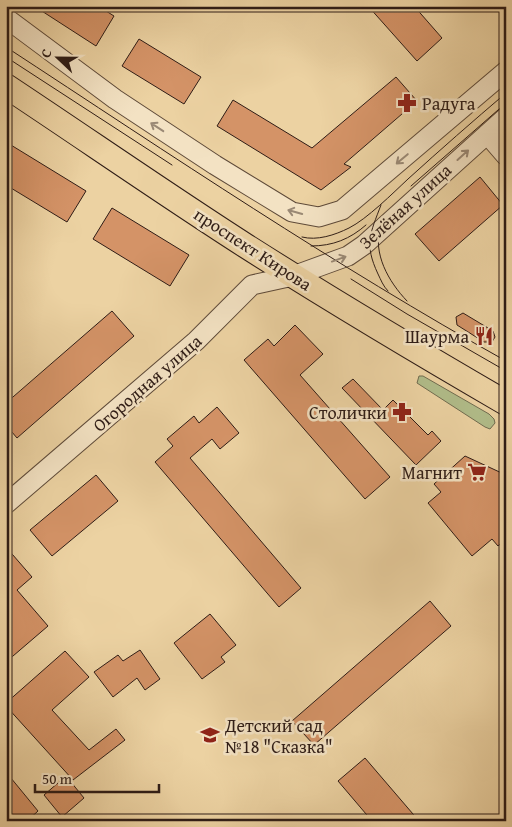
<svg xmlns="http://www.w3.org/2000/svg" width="512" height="827" viewBox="0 0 512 827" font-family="'Gentium Book Plus',serif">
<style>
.green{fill:#b1bd8a;stroke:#706c50}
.building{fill:#d49367;stroke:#2e1c16}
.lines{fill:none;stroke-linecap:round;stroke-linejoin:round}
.minor-casing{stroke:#5e4a39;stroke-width:21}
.major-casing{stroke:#2e1c16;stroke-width:26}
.minor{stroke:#f3e2c3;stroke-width:19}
.major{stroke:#ecd2a2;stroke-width:24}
.tram{stroke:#2e1c16;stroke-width:1}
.oneway{stroke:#9a8975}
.labels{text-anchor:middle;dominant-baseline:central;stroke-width:5;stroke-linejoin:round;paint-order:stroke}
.poi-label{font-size:18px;fill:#2e1c16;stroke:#f3e2c3;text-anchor:end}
.street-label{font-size:18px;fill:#2e1c16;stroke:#f3e2c3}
</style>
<rect width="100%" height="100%" fill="#ecd2a2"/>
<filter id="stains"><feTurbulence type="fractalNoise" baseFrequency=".004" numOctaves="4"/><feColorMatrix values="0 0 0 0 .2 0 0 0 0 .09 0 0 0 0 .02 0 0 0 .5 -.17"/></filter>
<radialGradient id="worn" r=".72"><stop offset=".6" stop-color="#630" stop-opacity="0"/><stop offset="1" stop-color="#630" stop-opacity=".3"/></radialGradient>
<!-- green -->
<path class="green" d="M 419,376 L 423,376 L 489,414 L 494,419 L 495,423 L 490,429 L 485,427 L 417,383 Z"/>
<!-- building -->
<path class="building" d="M 34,6 L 98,6 L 114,16 L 96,46 Z
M 368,6 L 414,6 L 442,38 L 417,61 Z
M 139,39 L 201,77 L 184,104 L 122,66 Z
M 396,77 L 417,101 L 344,164 L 351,167 L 321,190 L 217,126 L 233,100 L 312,148 Z
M 6,142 L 86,191 L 67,222 L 6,185 Z
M 480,177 L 503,205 L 439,261 L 415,234 Z
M 112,208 L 189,255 L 170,286 L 93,239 Z
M 112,311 L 134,336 L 17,438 L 6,425 L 6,403 Z
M 463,313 L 493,331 L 495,337 L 492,342 L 484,342 L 457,325 L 456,317 Z
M 295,325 L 323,354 L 300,375 L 390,477 L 365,499 L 244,360 L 268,339 L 274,346 Z
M 353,379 L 383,410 L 393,400 L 428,435 L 432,431 L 441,441 L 416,465 L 342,388 Z
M 217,407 L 239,433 L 220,449 L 212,439 L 190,458 L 301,588 L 279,607 L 155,462 L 173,446 L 167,439 L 194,416 L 199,423 Z
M 465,456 L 506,475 L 506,539 L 498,546 L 492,539 L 472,556 L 428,503 L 441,492 L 434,484 Z
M 96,475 L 118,501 L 52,556 L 30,530 Z
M 6,547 L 32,577 L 17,590 L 48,626 L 6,662 Z
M 430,601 L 451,626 L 314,745 L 292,721 Z
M 210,614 L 236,645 L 221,657 L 225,662 L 202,679 L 174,643 Z
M 140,650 L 160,679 L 145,690 L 137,678 L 113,697 L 94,672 L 118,655 L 123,661 Z
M 65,651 L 89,677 L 52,710 L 89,750 L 116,729 L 125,740 L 73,780 L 6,706 L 6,703 Z
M 365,758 L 419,821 L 372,821 L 338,781 Z
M 6,772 L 38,811 L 27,821 L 6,821 Z
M 66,776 L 84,798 L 62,817 L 44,795 Z"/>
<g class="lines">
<!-- minor casing -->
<g class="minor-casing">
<path id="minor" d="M 6,18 L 115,99 L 215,165 L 292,212 L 319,217 L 342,210 L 506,71
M 487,134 L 506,156
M 6,504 L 196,341 L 252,285 L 293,276 L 348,256 L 364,245 L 506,117"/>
</g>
<!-- major casing -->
<g class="major-casing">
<path id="major" d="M 6,86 C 86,139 165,194 246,246 C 331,300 418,352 506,403"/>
</g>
<!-- minor -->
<use href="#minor" class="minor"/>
<!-- major -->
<use href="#major" class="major"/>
<!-- tram -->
<path class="tram" d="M 6,47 C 171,155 334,265 506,361
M 6,57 L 172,165
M 411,186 L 506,103
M 381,205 C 370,234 364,244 378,274 C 381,280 383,286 388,291
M 380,227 C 373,254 388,281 407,301
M 302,237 C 317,241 335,235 349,228 C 367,219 393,193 408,179 C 440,150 473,121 506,93
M 311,246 C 333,246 350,239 366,225
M 351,279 L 407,314 L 506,371"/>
</g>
<!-- one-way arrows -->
<defs><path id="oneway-shaft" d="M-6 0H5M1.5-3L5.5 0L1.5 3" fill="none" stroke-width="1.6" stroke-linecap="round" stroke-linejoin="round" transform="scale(1.25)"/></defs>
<g class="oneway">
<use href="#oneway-shaft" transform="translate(157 127) rotate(-147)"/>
<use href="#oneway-shaft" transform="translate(463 155) rotate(-42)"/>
<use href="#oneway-shaft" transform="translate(402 159) rotate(140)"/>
<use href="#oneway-shaft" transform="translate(295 212) rotate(-164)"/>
<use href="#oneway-shaft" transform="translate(339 259) rotate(-20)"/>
</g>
<!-- icons -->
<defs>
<g id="pharmacy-bare" transform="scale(1.5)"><path d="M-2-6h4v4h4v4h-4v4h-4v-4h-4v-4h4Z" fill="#8f2418" stroke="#f3e2c3" stroke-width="2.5" paint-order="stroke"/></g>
<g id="restaurant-bare" transform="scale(1.5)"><path d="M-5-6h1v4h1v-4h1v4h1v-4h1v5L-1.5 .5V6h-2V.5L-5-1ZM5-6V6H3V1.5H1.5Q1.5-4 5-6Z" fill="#8f2418" stroke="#f3e2c3" stroke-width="2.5" paint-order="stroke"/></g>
<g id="supermarket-bare" transform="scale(1.5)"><path d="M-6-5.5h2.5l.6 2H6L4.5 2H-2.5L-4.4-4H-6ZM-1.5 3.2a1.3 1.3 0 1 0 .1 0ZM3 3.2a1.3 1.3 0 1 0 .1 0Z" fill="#8f2418" stroke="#f3e2c3" stroke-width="2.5" paint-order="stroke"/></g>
<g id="school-bare" transform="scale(1.5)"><path d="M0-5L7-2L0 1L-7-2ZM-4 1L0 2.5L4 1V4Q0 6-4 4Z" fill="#8f2418" stroke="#f3e2c3" stroke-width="2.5" paint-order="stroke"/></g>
</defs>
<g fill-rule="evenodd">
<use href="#pharmacy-bare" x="407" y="103"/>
<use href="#restaurant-bare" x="484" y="336"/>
<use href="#pharmacy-bare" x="402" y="412"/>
<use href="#supermarket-bare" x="477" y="472"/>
<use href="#school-bare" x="210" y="735"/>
</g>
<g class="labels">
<!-- poi labels -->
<g class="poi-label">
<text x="422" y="103" text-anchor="start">Радуга</text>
<text x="469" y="336">Шаурма</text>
<text x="387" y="412">Столички</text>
<text x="462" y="472">Магнит</text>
<text x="225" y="725" text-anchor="start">Детский сад<tspan x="225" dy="21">№18 "Сказка"</tspan></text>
</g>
<!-- street labels -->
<g class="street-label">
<text transform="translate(405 206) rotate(-42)">Зелёная улица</text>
<text transform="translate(253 249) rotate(33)">проспект Кирова</text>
<text transform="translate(147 383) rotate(-41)">Огородная улица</text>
</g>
</g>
<!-- margin -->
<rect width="512" height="827" fill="none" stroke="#ecd2a2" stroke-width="25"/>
<rect x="8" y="8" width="497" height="812" fill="none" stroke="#2e1c16" stroke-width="2.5"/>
<rect x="12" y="12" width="487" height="802" fill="none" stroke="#2e1c16"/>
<!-- north arrow -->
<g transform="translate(58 58) rotate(292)" stroke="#f3e2c3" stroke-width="4" paint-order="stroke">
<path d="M0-4L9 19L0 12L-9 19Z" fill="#2e1c16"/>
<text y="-8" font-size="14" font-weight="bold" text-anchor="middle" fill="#2e1c16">С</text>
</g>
<!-- scale -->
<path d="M35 784v8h124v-8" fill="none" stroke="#2e1c16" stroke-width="2.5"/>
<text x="42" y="784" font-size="15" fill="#2e1c16" stroke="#f3e2c3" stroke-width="4" paint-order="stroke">50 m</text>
<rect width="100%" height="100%" filter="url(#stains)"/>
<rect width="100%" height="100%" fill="url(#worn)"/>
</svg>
